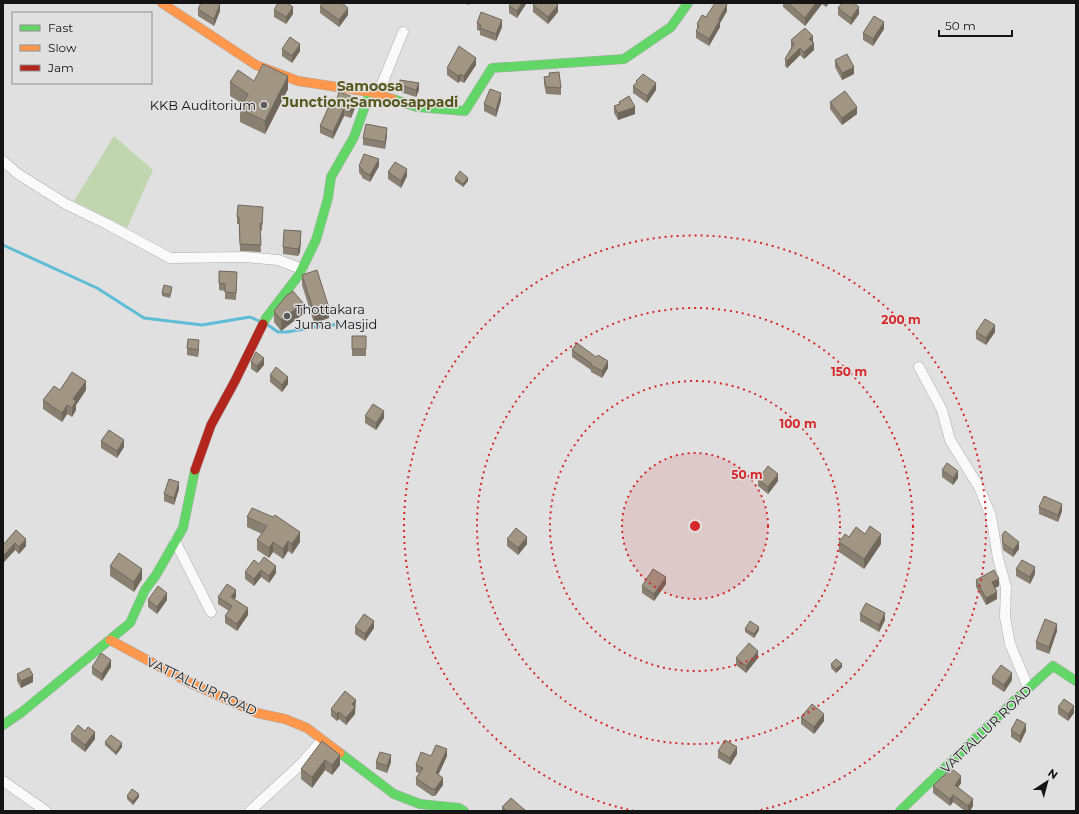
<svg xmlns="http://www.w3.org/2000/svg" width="1079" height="814" viewBox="0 0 1079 814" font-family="Montserrat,sans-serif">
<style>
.green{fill:#c0d6ae}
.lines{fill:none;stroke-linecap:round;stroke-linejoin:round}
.stream{stroke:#5fbcd6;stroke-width:3}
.street-casing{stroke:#adadae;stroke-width:11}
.fast-casing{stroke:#adadae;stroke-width:10}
.slow-casing{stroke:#adadae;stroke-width:10}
.jam-casing{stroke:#adadae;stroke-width:10}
.street{stroke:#fafafa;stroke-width:10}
.fast{stroke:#63d668;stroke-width:9}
.slow{stroke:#ff974d;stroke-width:9}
.jam{stroke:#b3261e;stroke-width:9}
.wall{fill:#8a8072}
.shaded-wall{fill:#71685c}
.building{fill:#a19584;stroke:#71685c}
.ring{fill:none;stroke:#d62828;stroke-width:2;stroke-dasharray:2 4}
.poi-dot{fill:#5b5b5c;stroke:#e0e0e1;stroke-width:1.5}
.labels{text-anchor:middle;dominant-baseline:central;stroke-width:3;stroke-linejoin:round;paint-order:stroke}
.poi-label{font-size:13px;fill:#141415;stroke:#e0e0e1;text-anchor:end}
.street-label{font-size:13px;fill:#141415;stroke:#e0e0e1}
.neighbourhood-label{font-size:14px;font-weight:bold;fill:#58571b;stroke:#e0e0e1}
.centre{fill:#d62828;stroke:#e0e0e1;stroke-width:2}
.ring-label{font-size:12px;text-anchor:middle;font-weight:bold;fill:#d62828;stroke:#e0e0e1;stroke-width:3;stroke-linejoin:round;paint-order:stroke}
</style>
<rect width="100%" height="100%" fill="#e0e0e1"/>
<!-- green -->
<path class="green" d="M 114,136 L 153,170 L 127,228 L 74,201 Z"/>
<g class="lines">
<!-- stream -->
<path class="stream" d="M 3,245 L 97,288 L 144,318 L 202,325 L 250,317 L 259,321
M 268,325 L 278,332 L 287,332 L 321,326 L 363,322"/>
<!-- street casing -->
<g class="street-casing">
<path id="street" d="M 370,92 L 380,89 L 403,32
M 3,161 L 18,174 L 66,204 L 107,224 L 170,258 L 245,257 L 278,260 L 302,269
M 919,367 L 942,410 L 950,440 L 979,487 L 991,516 L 998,558 L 1006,587 L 1005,617 L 1010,644 L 1028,687
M 175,541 L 211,612
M 3,781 L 46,811
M 250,811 L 301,764 L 322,740"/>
</g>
<!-- fast casing -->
<g class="fast-casing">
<path id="fast" d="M 393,99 L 417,107 L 465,111 L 492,68 L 624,59 L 671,27 L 688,3
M 263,324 L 266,318 L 299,275 L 316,240 L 328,198 L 331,177 L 354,137 L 370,92
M 3,725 L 22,712 L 130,623 L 145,590 L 156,575 L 183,528 L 195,470
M 340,753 L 394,794 L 420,804 L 459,808 L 464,811
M 900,811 L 1014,701 L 1053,666 L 1076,681"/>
</g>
<!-- slow casing -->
<g class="slow-casing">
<path id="slow" d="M 162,3 L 256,65 L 298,81 L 370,92 L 393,99
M 110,640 L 192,684 L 257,713 L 285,719 L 307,728 L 340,753"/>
</g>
<!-- jam casing -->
<g class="jam-casing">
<path id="jam" d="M 195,470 L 211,425 L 235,381 L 263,324"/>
</g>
<!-- street -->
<use href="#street" class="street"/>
<!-- fast -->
<use href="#fast" class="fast"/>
<!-- slow -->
<use href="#slow" class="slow"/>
<!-- jam -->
<use href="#jam" class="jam"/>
</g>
<!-- wall -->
<path class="wall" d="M 464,3 L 470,3 L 469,5 Z
M 526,3 L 526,4 L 517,18 L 509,13 L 509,6 Z
M 783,3 L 829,3 L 826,7 L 822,4 L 805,26 L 783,7 Z
M 533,5 L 558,12 L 548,24 L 533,12 Z
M 320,6 L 348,15 L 339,27 L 320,13 Z
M 838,8 L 859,14 L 851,25 L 838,15 Z
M 198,9 L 220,11 L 214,26 L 198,16 Z
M 274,10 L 293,14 L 286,24 L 274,17 Z
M 727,11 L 720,23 L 720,27 L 709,46 L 696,38 L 696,31 L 697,29 L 697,24 L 706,17 Z
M 477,23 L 502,27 L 496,41 L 480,35 L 480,31 L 477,30 Z
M 884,29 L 873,46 L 863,40 L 863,33 Z
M 791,40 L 813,43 L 814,50 L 804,59 L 800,55 L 787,68 L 785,66 L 785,59 L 791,48 Z
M 282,49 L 300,51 L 292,63 L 282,56 Z
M 835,60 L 854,74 L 842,80 L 835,67 Z
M 476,65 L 464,83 L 460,81 L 458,83 L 447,75 L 447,68 Z
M 549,73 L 561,88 L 561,95 L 546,94 L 544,84 L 544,77 L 549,76 Z
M 254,81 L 288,89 L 265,134 L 240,122 L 240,109 L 243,104 L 230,96 L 230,82 Z
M 636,81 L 656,90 L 647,103 L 633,93 L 633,86 L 636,84 Z
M 400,85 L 419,90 L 416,97 L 400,92 Z
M 501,100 L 496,117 L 484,111 L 484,104 Z
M 619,102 L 635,114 L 618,120 L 614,113 L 614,106 L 619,104 Z
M 830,102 L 857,114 L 842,125 L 830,109 Z
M 356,105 L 351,118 L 344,116 L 333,139 L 320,133 L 320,126 L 334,108 Z
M 387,135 L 385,149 L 363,145 L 363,138 Z
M 359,166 L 379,166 L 370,182 L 362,178 L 362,176 L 359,173 Z
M 388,172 L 407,176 L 401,188 L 388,179 Z
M 455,178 L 468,181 L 463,187 L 455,181 Z
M 263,214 L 262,231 L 260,230 L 261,252 L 240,251 L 239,224 L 237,224 L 237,217 Z
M 301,238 L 300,252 L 298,256 L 283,254 L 283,247 Z
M 219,271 L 237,279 L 236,300 L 225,299 L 225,291 L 219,290 Z
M 302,275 L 329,318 L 314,323 L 302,285 Z
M 172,290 L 170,298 L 162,296 L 162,293 Z
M 274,311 L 303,314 L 281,331 L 274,322 Z
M 976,332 L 995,332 L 986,345 L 976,339 Z
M 352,336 L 366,336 L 366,356 L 352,356 Z
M 187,348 L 199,348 L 198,357 L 187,355 Z
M 572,350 L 608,368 L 602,378 L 591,372 L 591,370 L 572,357 Z
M 251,362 L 264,365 L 257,373 L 251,369 Z
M 270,375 L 288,384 L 282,392 L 270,382 Z
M 60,390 L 86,390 L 76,405 L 76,410 L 72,417 L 67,414 L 62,422 L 43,409 L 43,400 Z
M 365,416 L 384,418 L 376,430 L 365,423 Z
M 101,441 L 124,447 L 117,458 L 101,448 Z
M 942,470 L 958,478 L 953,485 L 942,477 Z
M 758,479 L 778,481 L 768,494 L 758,486 Z
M 179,489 L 174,505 L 164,501 L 164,494 Z
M 1039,507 L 1062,511 L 1058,522 L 1039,514 Z
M 247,517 L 300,542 L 292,554 L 288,551 L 283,559 L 273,552 L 269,558 L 257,550 L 257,540 L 262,534 L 247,527 Z
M 16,530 L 26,546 L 19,554 L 15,550 L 4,562 L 3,562 L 3,545 Z
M 1002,535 L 1019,549 L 1013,557 L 1003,550 L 1002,542 Z
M 507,539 L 527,544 L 518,555 L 507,546 Z
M 839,542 L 881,544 L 864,569 L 839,552 Z
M 259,564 L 276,573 L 269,583 L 261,577 L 254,586 L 245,579 L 245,572 Z
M 110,566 L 142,579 L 134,592 L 110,576 Z
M 1016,569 L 1035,574 L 1030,584 L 1016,576 Z
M 976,580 L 999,586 L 995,588 L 997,599 L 986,605 L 976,587 Z
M 666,584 L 654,601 L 642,593 L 642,586 Z
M 218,597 L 236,597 L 234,599 L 248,615 L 237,631 L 225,623 L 225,616 L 229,611 L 218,604 Z
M 148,600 L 167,600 L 157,614 L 148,607 Z
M 860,614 L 885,620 L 879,632 L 860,621 Z
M 355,627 L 374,628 L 365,641 L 355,634 Z
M 745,629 L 759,630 L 754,638 L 745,632 Z
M 1057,631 L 1049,654 L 1036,649 L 1036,642 Z
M 736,658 L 758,658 L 746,673 L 736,665 Z
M 831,664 L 842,667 L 836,673 L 831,668 Z
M 92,667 L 111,667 L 102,681 L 92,674 Z
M 17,674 L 33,682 L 21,688 L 17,681 Z
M 992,677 L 1012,680 L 1004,692 L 992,684 Z
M 356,707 L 355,708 L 355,714 L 346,725 L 339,719 L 337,721 L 331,716 L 331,709 Z
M 1058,707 L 1074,713 L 1068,721 L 1058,714 Z
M 801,717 L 824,721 L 814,734 L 801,724 Z
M 1011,730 L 1026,731 L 1020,743 L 1011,737 Z
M 85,731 L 95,739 L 85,752 L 71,741 L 71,734 Z
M 322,741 L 340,765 L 332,775 L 325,770 L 312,788 L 301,779 L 301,769 Z
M 105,742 L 122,747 L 116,755 L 105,745 Z
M 718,751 L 737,754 L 730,765 L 718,758 Z
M 431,756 L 447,756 L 438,775 L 443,785 L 435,796 L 432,796 L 416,785 L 416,778 L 419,773 L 416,772 L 416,765 Z
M 376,762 L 391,762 L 387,773 L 376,769 Z
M 961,783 L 958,787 L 973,806 L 970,811 L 965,811 L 953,802 L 950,806 L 933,793 L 933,786 Z
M 127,796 L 139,797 L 133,805 L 127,799 Z
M 502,807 L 526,811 L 502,811 Z"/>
<!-- shaded-wall -->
<path class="shaded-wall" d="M 522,3 L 526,3 L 526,4 L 517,18 L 517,11 Z
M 816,3 L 822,3 L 822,4 L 805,26 L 805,18 Z
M 826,3 L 829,3 L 826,7 Z
M 220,4 L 220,11 L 214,26 L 214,19 Z
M 727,4 L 727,11 L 720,23 L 720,27 L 709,46 L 709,39 Z
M 558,5 L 558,12 L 548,24 L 548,17 Z
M 293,7 L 293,14 L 286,24 L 286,17 Z
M 859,7 L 859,14 L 851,25 L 851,18 Z
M 348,8 L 348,15 L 339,27 L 339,20 Z
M 502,20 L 502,27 L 496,41 L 496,34 Z
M 884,22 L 884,29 L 873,46 L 873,39 Z
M 813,36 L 813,43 L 809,39 Z
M 814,43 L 814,50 L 804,59 L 804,52 Z
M 300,44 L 300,51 L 292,63 L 292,56 Z
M 800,48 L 800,55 L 787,68 L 787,61 Z
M 476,58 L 476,65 L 464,83 L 464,76 Z
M 854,67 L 854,74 L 842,80 L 842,73 Z
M 460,74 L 460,81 L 458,83 L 458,76 Z
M 288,76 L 288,89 L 265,134 L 265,121 Z
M 419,83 L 419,90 L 416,97 L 416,90 Z
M 656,83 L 656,90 L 647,103 L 647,96 Z
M 501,93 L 501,100 L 496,117 L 496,110 Z
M 356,98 L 356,105 L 351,118 L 351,111 Z
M 635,107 L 635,114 L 618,120 L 618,113 Z
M 857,107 L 857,114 L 842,125 L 842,118 Z
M 344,108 L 344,116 L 333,139 L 333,132 Z
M 387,128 L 387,135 L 385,149 L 385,142 Z
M 379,159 L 379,166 L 370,182 L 370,175 Z
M 407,169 L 407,176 L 401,188 L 401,181 Z
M 468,178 L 468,181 L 463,187 L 463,184 Z
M 301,231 L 300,252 L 298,256 L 298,249 Z
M 303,303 L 303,314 L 281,331 L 281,320 Z
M 329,308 L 329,318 L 314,323 L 314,312 Z
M 995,325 L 995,332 L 986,345 L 986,338 Z
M 199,340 L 199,348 L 198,357 L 198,350 Z
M 264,358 L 264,365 L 257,373 L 257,366 Z
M 608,361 L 608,368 L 602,378 L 602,371 Z
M 288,377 L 288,384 L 282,392 L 282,385 Z
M 86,381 L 86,390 L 76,405 L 76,410 L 72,417 L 72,408 L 73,399 Z
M 67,405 L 67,414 L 62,422 L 62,413 Z
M 384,411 L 384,418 L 376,430 L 376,423 Z
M 124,440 L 124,447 L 117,458 L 117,451 Z
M 958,471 L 958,478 L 953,485 L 953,478 Z
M 778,474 L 778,481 L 768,494 L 768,487 Z
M 179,482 L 179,489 L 174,505 L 174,498 Z
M 1062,504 L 1062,511 L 1058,522 L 1058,515 Z
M 300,532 L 300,542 L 292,554 L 292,544 Z
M 881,534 L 881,544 L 864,569 L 864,559 Z
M 527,537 L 527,544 L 518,555 L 518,548 Z
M 26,539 L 26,546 L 19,554 L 19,547 Z
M 288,541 L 288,551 L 283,559 L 283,549 Z
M 273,542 L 273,552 L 269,558 L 269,548 Z
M 1019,542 L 1019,549 L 1013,557 L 1013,550 Z
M 15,543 L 15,550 L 4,562 L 4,555 Z
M 276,566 L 276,573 L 269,583 L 269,576 Z
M 1035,567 L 1035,574 L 1030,584 L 1030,577 Z
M 142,569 L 142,579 L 134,592 L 134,582 Z
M 261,570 L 261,577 L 254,586 L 254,579 Z
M 666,577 L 666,584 L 654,601 L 654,594 Z
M 999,579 L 999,586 L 992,589 L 992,582 Z
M 236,590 L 236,597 L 231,604 L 231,597 Z
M 997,592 L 997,599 L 986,605 L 986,598 Z
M 167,593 L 167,600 L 157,614 L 157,607 Z
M 248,608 L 248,615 L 237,631 L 237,624 Z
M 885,613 L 885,620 L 879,632 L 879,625 Z
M 374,621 L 374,628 L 365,641 L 365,634 Z
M 1057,624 L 1057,631 L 1049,654 L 1049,647 Z
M 759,627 L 759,630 L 754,638 L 754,634 Z
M 758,651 L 758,658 L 746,673 L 746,666 Z
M 111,660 L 111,667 L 102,681 L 102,674 Z
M 842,664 L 842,667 L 836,673 L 836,669 Z
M 1012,673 L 1012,680 L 1004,692 L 1004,685 Z
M 33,675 L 33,682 L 21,688 L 21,681 Z
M 356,700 L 355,714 L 346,725 L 346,718 L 352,704 Z
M 1074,706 L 1074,713 L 1068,721 L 1068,714 Z
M 339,712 L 339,719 L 337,721 L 337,714 Z
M 824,714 L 824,721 L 814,734 L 814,727 Z
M 1026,724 L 1026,731 L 1020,743 L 1020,736 Z
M 95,732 L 95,739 L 85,752 L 85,745 Z
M 122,743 L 122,747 L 116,755 L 116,752 Z
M 737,747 L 737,754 L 730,765 L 730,758 Z
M 447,749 L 447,756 L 436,780 L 436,773 Z
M 340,755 L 340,765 L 332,775 L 332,765 Z
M 391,755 L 391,762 L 387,773 L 387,766 Z
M 325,760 L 325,770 L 312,788 L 312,777 Z
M 961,776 L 961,783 L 955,792 L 955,785 Z
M 443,778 L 443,785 L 435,796 L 435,789 Z
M 139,794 L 139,797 L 133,805 L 133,801 Z
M 953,795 L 953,802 L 950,806 L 950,799 Z
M 973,799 L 973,806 L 970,811 L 968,811 L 968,806 Z"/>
<!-- building -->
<path class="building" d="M 201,3 L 218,3 L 220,4 L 214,19 L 198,9 Z
M 278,3 L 287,3 L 293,7 L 286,17 L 274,10 Z
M 323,3 L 342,3 L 348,8 L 339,20 L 320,6 Z
M 511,3 L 522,3 L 517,11 L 509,6 Z
M 535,3 L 556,3 L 558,5 L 548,17 L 533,5 Z
M 715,3 L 726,3 L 727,4 L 719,19 L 720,20 L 709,39 L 696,31 L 699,26 L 697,24 L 702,15 L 706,17 Z
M 788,3 L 816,3 L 805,18 Z
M 842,3 L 854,3 L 859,7 L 851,18 L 838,8 Z
M 481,12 L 502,20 L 496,34 L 480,28 L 481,25 L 477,23 Z
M 874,16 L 884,22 L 873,39 L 863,33 Z
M 805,28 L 813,36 L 809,39 L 814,43 L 804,52 L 800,48 L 787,61 L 785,59 L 794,44 L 791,40 Z
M 290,37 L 300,44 L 292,56 L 282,49 Z
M 459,46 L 476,58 L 464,76 L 460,74 L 458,76 L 447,68 Z
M 847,54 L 854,67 L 842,73 L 835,60 Z
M 263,64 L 288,76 L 265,121 L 240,109 L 248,94 L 230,82 L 238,70 L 254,81 Z
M 559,72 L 561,88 L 546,87 L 544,77 L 550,76 L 549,73 Z
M 643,74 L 656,83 L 647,96 L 633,86 L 637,82 L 636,81 Z
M 400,80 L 419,83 L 416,90 L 400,85 Z
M 490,89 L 501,93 L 496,110 L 484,104 Z
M 845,91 L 857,107 L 842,118 L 830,102 Z
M 339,92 L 356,98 L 351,111 L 344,108 L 333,132 L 320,126 L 329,106 L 334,108 Z
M 629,96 L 635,107 L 618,113 L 614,106 L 620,104 L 619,102 Z
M 366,124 L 387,128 L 385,142 L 363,138 Z
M 364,154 L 379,159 L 370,175 L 362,171 L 363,170 L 359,166 Z
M 395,162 L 407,169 L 401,181 L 388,172 Z
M 460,171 L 468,178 L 463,184 L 455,178 Z
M 238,205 L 263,207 L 262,224 L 260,223 L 261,245 L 240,244 L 239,217 L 237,217 Z
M 284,230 L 301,231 L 300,245 L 298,249 L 283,247 Z
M 317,270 L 329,308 L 314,312 L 302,275 Z
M 219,271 L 237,272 L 236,293 L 225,292 L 225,284 L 219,283 Z
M 164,285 L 172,287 L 170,295 L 162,293 Z
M 293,291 L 303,303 L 281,320 L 274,311 L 286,296 Z
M 985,319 L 995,325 L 986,338 L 976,332 Z
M 352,336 L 366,336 L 366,349 L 352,349 Z
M 188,339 L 199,340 L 198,350 L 187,348 Z
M 577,343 L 596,357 L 598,355 L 608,361 L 602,371 L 591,365 L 592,364 L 572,350 Z
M 256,352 L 264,358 L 257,366 L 251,362 Z
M 276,367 L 288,377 L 282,385 L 270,375 Z
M 72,372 L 86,381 L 73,399 L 76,401 L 72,408 L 67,405 L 62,413 L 43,400 L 54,386 L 60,390 Z
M 373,404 L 384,411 L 376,423 L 365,416 Z
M 109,430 L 124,440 L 117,451 L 101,441 Z
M 947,463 L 958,471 L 953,478 L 942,470 Z
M 768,466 L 778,474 L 768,487 L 758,479 Z
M 169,479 L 179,482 L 174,498 L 164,494 Z
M 1044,496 L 1062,504 L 1058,515 L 1039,507 Z
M 252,508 L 273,517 L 275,515 L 300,532 L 292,544 L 288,541 L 283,549 L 273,542 L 269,548 L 257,540 L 267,526 L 247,517 Z
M 870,526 L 881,534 L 864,559 L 839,542 L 845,534 L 849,537 L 856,527 L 865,534 Z
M 516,528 L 527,537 L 518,548 L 507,539 Z
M 16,530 L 26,539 L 19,547 L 15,543 L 4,555 L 3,555 L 3,545 Z
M 1005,531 L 1019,542 L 1013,550 L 1003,543 L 1002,535 Z
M 119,553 L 142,569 L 134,582 L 110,566 Z
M 264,557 L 276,566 L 269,576 L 261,570 L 254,579 L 245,572 L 254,560 L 259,564 Z
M 1022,560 L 1035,567 L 1030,577 L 1016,569 Z
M 653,569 L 666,577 L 654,594 L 642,586 Z
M 994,570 L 999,579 L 992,582 L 997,592 L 986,598 L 976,580 Z
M 227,584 L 236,590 L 231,597 L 248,608 L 237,624 L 225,616 L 232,606 L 218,597 Z
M 158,586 L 167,593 L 157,607 L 148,600 Z
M 866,603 L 885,613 L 879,625 L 860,614 Z
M 364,614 L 374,621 L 365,634 L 355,627 Z
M 1045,619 L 1057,624 L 1049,647 L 1036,642 Z
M 750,621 L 759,627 L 754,634 L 745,629 Z
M 749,643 L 758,651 L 746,666 L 736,658 Z
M 101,653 L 111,660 L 102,674 L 92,667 Z
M 836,659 L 842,664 L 836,669 L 831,664 Z
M 1001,665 L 1012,673 L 1004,685 L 992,677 Z
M 29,668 L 33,675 L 21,681 L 17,674 Z
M 345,691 L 356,700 L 352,704 L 355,707 L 346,718 L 339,712 L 337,714 L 331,709 Z
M 1064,699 L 1074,706 L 1068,714 L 1058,707 Z
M 812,704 L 824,714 L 814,727 L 801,717 Z
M 1017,719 L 1026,724 L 1020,736 L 1011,730 Z
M 78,725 L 85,731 L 88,727 L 95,732 L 85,745 L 71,734 Z
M 111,735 L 122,743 L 116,752 L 105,742 Z
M 725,740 L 737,747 L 730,758 L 718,751 Z
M 322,741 L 340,755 L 332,765 L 325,760 L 312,777 L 301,769 Z
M 436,745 L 447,749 L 436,773 L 443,778 L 435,789 L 432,789 L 416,778 L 423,768 L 416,765 L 421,752 L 431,756 Z
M 380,752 L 391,755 L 387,766 L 376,762 Z
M 951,768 L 961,776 L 955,785 L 973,799 L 968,806 L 953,795 L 950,799 L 933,786 L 943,776 L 944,776 Z
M 132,789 L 139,794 L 133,801 L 127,796 Z
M 511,798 L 526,811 L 507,811 L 502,807 Z"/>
<!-- distance rings -->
<circle cx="695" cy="526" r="73" fill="#d62828" fill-opacity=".12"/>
<g class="ring">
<circle cx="695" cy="526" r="73"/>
<circle cx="695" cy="526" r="145"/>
<circle cx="695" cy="526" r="218"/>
<path d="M634 811A291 291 0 1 1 756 811"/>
</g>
<!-- markers -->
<g class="poi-dot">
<circle cx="264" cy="105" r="4"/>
<circle cx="287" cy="316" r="4"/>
</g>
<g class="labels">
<!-- poi labels -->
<g class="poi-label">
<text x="256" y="105">KKB Auditorium</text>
<text x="295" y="309" text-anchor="start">Thottakara<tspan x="295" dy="15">Juma Masjid</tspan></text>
</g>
<!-- street labels -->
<g class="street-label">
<text transform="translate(202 686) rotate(25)">VATTALLUR ROAD</text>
<text transform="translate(986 729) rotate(-44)">VATTALLUR ROAD</text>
</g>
<!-- neighbourhood labels -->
<g class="neighbourhood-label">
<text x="370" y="86">Samoosa<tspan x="370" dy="16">Junction;Samoosappadi</tspan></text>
</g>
</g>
<circle cx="695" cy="526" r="6" class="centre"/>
<g class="ring-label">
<text x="901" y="324">200 m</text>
<text x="849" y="376">150 m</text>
<text x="798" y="428">100 m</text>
<text x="747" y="479">50 m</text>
</g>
<!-- border -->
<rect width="1079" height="814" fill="none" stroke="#141415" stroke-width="8"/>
<!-- legend -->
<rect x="12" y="12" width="140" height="72" fill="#e0e0e1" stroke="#8e8e8f"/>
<rect x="20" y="25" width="20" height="6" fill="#63d668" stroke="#8e8e8f"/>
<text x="48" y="32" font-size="12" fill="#141415">Fast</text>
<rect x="20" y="45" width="20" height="6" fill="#ff974d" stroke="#8e8e8f"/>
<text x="48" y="52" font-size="12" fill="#141415">Slow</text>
<rect x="20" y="65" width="20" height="6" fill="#b3261e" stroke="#8e8e8f"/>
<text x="48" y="72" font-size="12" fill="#141415">Jam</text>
<!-- north arrow -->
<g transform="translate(1047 782) rotate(36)" stroke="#e0e0e1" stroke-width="3" paint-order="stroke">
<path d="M0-3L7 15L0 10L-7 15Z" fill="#141415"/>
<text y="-6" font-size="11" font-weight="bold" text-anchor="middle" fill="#141415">N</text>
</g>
<!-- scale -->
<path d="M939 30v6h73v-6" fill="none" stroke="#141415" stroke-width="2"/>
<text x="945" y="30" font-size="12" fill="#141415" stroke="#e0e0e1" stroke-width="3" paint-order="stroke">50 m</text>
</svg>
